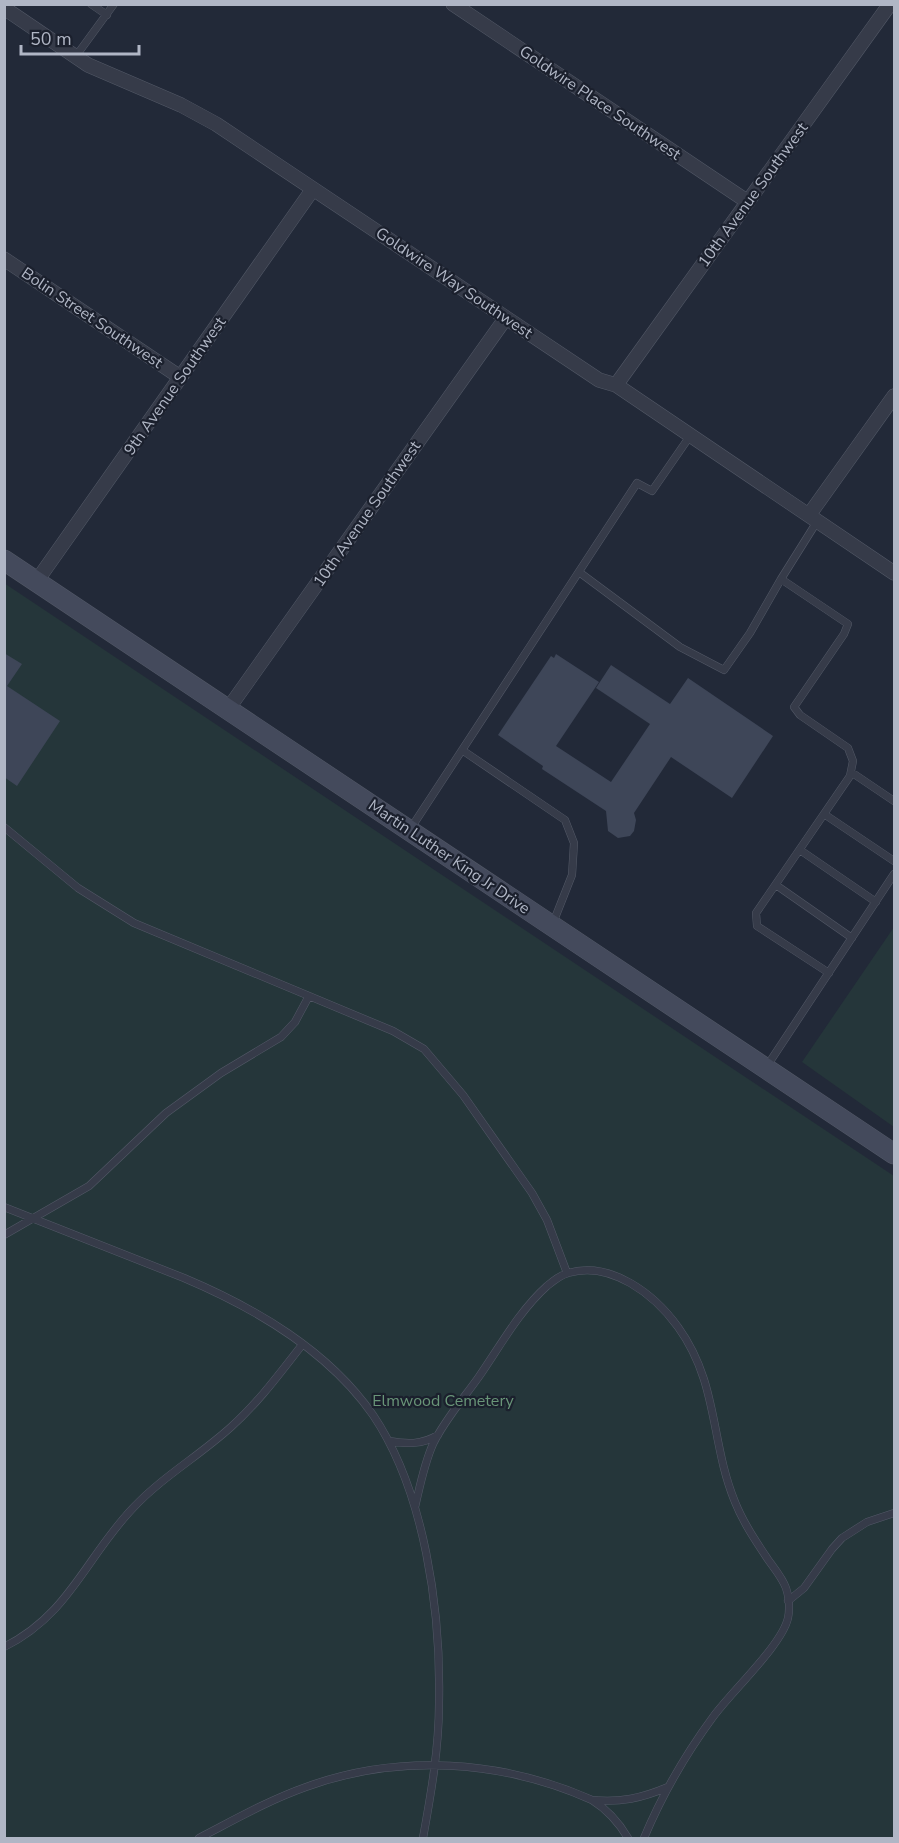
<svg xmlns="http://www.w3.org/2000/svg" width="899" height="1843" viewBox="0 0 899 1843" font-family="'Nunito Sans',sans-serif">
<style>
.green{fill:#25363a}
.building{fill:#3e4658}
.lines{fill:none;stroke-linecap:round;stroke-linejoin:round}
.lane-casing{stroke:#535967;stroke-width:8}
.street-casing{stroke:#535967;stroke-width:15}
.secondary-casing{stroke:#535967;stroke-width:21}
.lane{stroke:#363b49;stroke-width:7}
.street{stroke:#363b49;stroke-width:14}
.secondary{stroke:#444a5c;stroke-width:20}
.labels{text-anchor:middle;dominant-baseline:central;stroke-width:4.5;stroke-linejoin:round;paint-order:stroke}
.street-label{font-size:16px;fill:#b0b6c5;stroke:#1b202d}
.park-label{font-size:16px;fill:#699578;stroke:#1b202d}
</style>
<rect width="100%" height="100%" fill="#222938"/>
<!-- green -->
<path class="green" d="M 4,583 L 894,1176 L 894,1838 L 5,1838 Z
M 894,927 L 894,1127 L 802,1062 Z"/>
<!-- building -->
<path class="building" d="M 4,653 L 22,664 L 7,686 L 60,721 L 17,786 L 4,777 Z
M 556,654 L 599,682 L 556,746 L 611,782 L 650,724 L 596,688 L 611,665 L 670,704 L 688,678 L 773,736 L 732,798 L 671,757 L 634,813 L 636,820 L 634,831 L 630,836 L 618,838 L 608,831 L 606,811 L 542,769 L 543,766 L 498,735 L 551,656 L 554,658 Z"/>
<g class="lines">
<!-- lane casing -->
<g class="lane-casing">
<path id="lane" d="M 91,4 L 107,15
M 76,56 L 114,4
M 818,520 L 781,579 L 848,624 L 844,634 L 794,707 L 800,715 L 848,748 L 853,761 L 850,776 L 756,913 L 757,926 L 829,973
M 579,572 L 680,647 L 724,670 L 750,633 L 781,579
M 462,750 L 565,820 L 574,843 L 572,875 L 553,923
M 851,772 L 894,801
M 824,814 L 894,861
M 4,827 L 78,888 L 134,923 L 393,1031 L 424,1049 L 463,1095 L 532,1193 L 547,1220 L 567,1273
M 411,828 L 637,483 L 652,491 L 690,436
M 800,850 L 876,902
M 776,885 L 852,938
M 767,1066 L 894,874
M 4,1207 L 184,1278 C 255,1308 328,1350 373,1415 C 425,1492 441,1611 439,1703 C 439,1748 431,1794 423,1838
M 4,1235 L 89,1186 L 166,1113 L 221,1073 L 281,1037 L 295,1022 L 309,996
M 389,1441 C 406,1444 422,1445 438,1435
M 415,1507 C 420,1486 424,1464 433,1444 C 444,1421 463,1399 478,1378 C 499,1348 519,1311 547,1286 C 553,1281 560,1275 568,1273 C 611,1260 655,1295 678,1327 C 719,1384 710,1441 735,1502 C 743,1522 755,1540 767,1558 C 773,1567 782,1577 786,1588 C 789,1596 790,1609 788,1618 C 782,1645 731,1692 713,1717 C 685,1755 662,1795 644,1838
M 788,1601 L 804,1588 L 832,1549 L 842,1538 L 867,1522 L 894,1513
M 4,1647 C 69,1615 86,1557 133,1508 C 162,1477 199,1456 231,1427 C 258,1403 280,1373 302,1345
M 199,1838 C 234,1820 269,1800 306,1787 C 399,1753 502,1760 592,1800
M 628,1838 C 618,1821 608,1810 592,1800 C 620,1803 642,1798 668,1787"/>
</g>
<!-- street casing -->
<g class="street-casing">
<path id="street" d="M 453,4 L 748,202
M 4,8 L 88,65 L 181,105 L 216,124 L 599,380 L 616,385 L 894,573
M 4,259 L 180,377
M 616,385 L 890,4
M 809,515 L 894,396
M 36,582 L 313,189
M 228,709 L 505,319"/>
</g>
<!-- secondary casing -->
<g class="secondary-casing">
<path id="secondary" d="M 4,560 L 894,1154"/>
</g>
<!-- lane -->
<use href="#lane" class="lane"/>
<!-- street -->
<use href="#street" class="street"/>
<!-- secondary -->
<use href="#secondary" class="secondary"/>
</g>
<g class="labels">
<!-- street labels -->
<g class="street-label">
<text transform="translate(600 103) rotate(34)">Goldwire Place Southwest</text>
<text transform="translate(753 195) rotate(-54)">10th Avenue Southwest</text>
<text transform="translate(454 283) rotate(34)">Goldwire Way Southwest</text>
<text transform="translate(92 318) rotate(34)">Bolin Street Southwest</text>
<text transform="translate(175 386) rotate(-55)">9th Avenue Southwest</text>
<text transform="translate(367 514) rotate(-55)">10th Avenue Southwest</text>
<text transform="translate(449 857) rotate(34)">Martin Luther King Jr Drive</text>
</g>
<!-- park labels -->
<g class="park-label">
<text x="443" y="1401">Elmwood Cemetery</text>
</g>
</g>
<!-- border -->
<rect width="899" height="1843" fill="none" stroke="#b0b6c5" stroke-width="12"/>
<!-- scale -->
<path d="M21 45v9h118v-9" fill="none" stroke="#b0b6c5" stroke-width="3"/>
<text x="30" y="45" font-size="18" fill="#b0b6c5" stroke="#1b202d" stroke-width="4.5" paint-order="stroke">50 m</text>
</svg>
